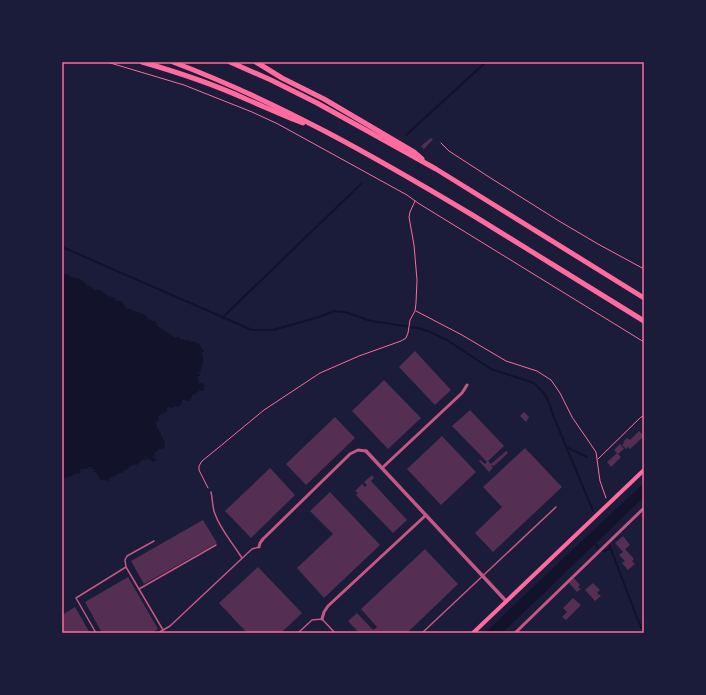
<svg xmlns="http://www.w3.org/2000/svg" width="706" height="695" viewBox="0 0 706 695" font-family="Cabin,sans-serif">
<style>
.water{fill:#12122b}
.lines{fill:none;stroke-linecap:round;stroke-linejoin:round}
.stream{stroke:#12122b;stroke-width:2}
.building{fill:#542f53}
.path{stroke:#ff6b9d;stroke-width:1}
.service{stroke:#c65784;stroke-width:1.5}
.minor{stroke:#c65784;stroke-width:3}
.tertiary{stroke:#c65784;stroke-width:3.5}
.secondary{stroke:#ff6b9d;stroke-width:4}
.motorway{stroke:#ff6b9d;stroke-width:5}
.neatline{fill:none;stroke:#ff6b9d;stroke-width:1.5}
</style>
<rect width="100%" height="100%" fill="#1b1b3a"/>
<!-- water -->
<path class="water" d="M 63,274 L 69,275 L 72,278 L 75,277 L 77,280 L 77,278 L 80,278 L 81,281 L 83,280 L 83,282 L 86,283 L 86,285 L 92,287 L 91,288 L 92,289 L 94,288 L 94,290 L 101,290 C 104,295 110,297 115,298 L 116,301 L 122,301 L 123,304 L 127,309 L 132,309 L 132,312 L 134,310 L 136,312 L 139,312 L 140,314 L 142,313 L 148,318 L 147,320 L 148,321 L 150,319 L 152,321 L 155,321 C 157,329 163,328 168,333 L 169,333 L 174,337 L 179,337 L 181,340 L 184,339 L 184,341 L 186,339 L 187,340 L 187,341 L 189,340 L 191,342 L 195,341 L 196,343 L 198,343 L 201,346 L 201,349 L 204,350 L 203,352 L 201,354 L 203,356 L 203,364 L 200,363 L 202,365 L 202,368 L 200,369 L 201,372 L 198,372 L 200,375 L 200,376 L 198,376 L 198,377 L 199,381 L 197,382 L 198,382 L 200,384 L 202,383 L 204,384 L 204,389 L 203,391 L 200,391 L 200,388 L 199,391 L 194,395 L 192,395 L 192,397 L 189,401 L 184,400 L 183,399 L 181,402 L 182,403 L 178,407 L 175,406 L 173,408 L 169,407 L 167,408 L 167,411 L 158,416 L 159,420 L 157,421 L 156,420 L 157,421 L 156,423 L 157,424 L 157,427 L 162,436 L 161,437 L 163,437 L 163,440 L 164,440 L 165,442 L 164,444 L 165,448 L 163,448 L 163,450 L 160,448 L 156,452 L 155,451 L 156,452 L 154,453 L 155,454 L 154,457 L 151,455 L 150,455 L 152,456 L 153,458 L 157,459 L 153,462 L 151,460 L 149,460 L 144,455 L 144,456 L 146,458 L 146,460 L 141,459 L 142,460 L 137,465 L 133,464 L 132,466 L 130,465 L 131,466 L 129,467 L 129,468 L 127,470 L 126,467 L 126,470 L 125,470 L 122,473 L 119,473 L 115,476 L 113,474 L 114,476 L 113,477 L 110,477 L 111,478 L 109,479 L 109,481 L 105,480 L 103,481 L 103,480 L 100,479 L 96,472 L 93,472 L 94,471 L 96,471 L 95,469 L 92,470 L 92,467 L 88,467 L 87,469 L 84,468 L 84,470 L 81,469 L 79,470 L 81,472 L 78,474 L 76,472 L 76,474 L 74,475 L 73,472 L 73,475 L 70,477 L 69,475 L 67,478 L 64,477 L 62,478 L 62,275 Z
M 644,483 L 644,497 L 502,633 L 485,633 L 569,553 Z"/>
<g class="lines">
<!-- stream -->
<path class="stream" d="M 406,135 L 486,62
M 62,247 L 252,330 L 273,330 L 319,317 L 334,311 L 345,312 L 371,321 L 418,328 L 430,332 L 447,340 L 491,369 L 534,383 L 543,392 L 548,400 L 553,415 L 593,511
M 222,318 L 361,184
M 568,448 L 587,457
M 593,542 L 598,547
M 609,544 L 634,610 L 641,627 L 644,631
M 601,550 L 604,551 L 610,548"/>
</g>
<!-- building -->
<path class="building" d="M 431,138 L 433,139 L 424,149 L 421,146 Z
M 415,351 L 451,390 L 435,405 L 399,367 Z
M 384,380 L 421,418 L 388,449 L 352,411 Z
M 470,410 L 504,446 L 488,461 L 491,464 L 506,451 L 508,453 L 494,466 L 491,465 L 493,468 L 489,472 L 479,461 L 480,460 L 485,464 L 487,462 L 452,426 Z
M 524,412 L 529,417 L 526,422 L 520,416 Z
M 335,417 L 355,438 L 306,485 L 286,464 Z
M 639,431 L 644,436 L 630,449 L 628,447 L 626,449 L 622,445 L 624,443 L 623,442 L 627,438 L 630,440 Z
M 442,436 L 476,472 L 441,505 L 407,469 Z
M 620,444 L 624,449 L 618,454 L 621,457 L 611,467 L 607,462 L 617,453 L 614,450 Z
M 525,448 L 562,487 L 493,552 L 475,533 L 502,507 L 483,487 Z
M 270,468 L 295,495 L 251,538 L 225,511 Z
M 372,475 L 374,478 L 371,481 L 407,520 L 393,533 L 356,495 L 358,493 L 355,491 L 362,484 L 365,487 L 367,485 L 364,482 Z
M 330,492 L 380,545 L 324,598 L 297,568 L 333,534 L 310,511 Z
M 203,520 L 217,543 L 144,584 L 131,561 Z
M 623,536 L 630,545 L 625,549 L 634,559 L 632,561 L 635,564 L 628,570 L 622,563 L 625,561 L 619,555 L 623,552 L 615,543 Z
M 425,549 L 458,584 L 407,633 L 359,633 L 348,621 L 357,613 L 373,630 L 377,627 L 361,609 Z
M 258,567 L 302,613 L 281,633 L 247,633 L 219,603 Z
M 128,577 L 158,629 L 152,633 L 102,633 L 85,602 Z
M 574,578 L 580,585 L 578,587 L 581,589 L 577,592 L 569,583 Z
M 593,583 L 600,590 L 597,593 L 601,596 L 595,601 L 585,590 Z
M 573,598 L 581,605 L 566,620 L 562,617 L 567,612 L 563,608 Z
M 75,607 L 90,633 L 62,633 L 62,615 Z"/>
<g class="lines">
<!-- path -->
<path class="path" d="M 107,62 L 184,85 L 252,112 L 278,124 L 407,195 L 418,203 L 644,342
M 441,143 L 449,151 L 489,177 L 559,221 L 598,244 L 644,269
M 416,311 L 462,335 L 506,361 L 537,371 L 551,380 L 560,393 L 572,417 L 596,452 L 600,481 L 606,498
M 598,459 L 640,418 L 644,415
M 208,488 L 199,470 L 199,466 L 202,461 L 218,448 L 264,410 L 320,373 L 359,356 L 401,341 L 406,338 L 408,333 L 410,320 L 415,311 L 416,303 L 417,280 L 414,245 L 409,217 L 410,212 L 415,201"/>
<!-- service -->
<path class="service" d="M 211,492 C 213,500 212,507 215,514 C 220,528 230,540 238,552 L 242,558
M 126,567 L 125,560 L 127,556 L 154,541
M 139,589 L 216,545
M 96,633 L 76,598 L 126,567 L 163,630
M 158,633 L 170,626 L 252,549 L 259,547
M 298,633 L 312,620 L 322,619 L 335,633
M 422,633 L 556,507"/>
<!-- minor -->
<path class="minor" d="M 382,468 L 462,393 L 467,385
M 259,547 L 260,543 L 263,539 L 350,454 L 358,450 L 366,451
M 322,619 L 324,612 L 328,606 L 426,515
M 515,633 L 644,508"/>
<!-- tertiary -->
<path class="tertiary" d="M 366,451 L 506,601"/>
<!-- secondary -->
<path class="secondary" d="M 473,633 L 644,470"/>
<!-- motorway -->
<path class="motorway" d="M 142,62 C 177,72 213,84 246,99 C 265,107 284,116 303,123
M 173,62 C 279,102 377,158 474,216 C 531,251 587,286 644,321
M 230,62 L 271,80 L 317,103 L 436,169 L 644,298
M 256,62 L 282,78 L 324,99 L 414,152 L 422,159"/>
</g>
<!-- border -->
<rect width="706" height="695" fill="none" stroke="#1b1b3a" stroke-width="126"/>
<rect x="63" y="63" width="580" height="569" class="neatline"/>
</svg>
